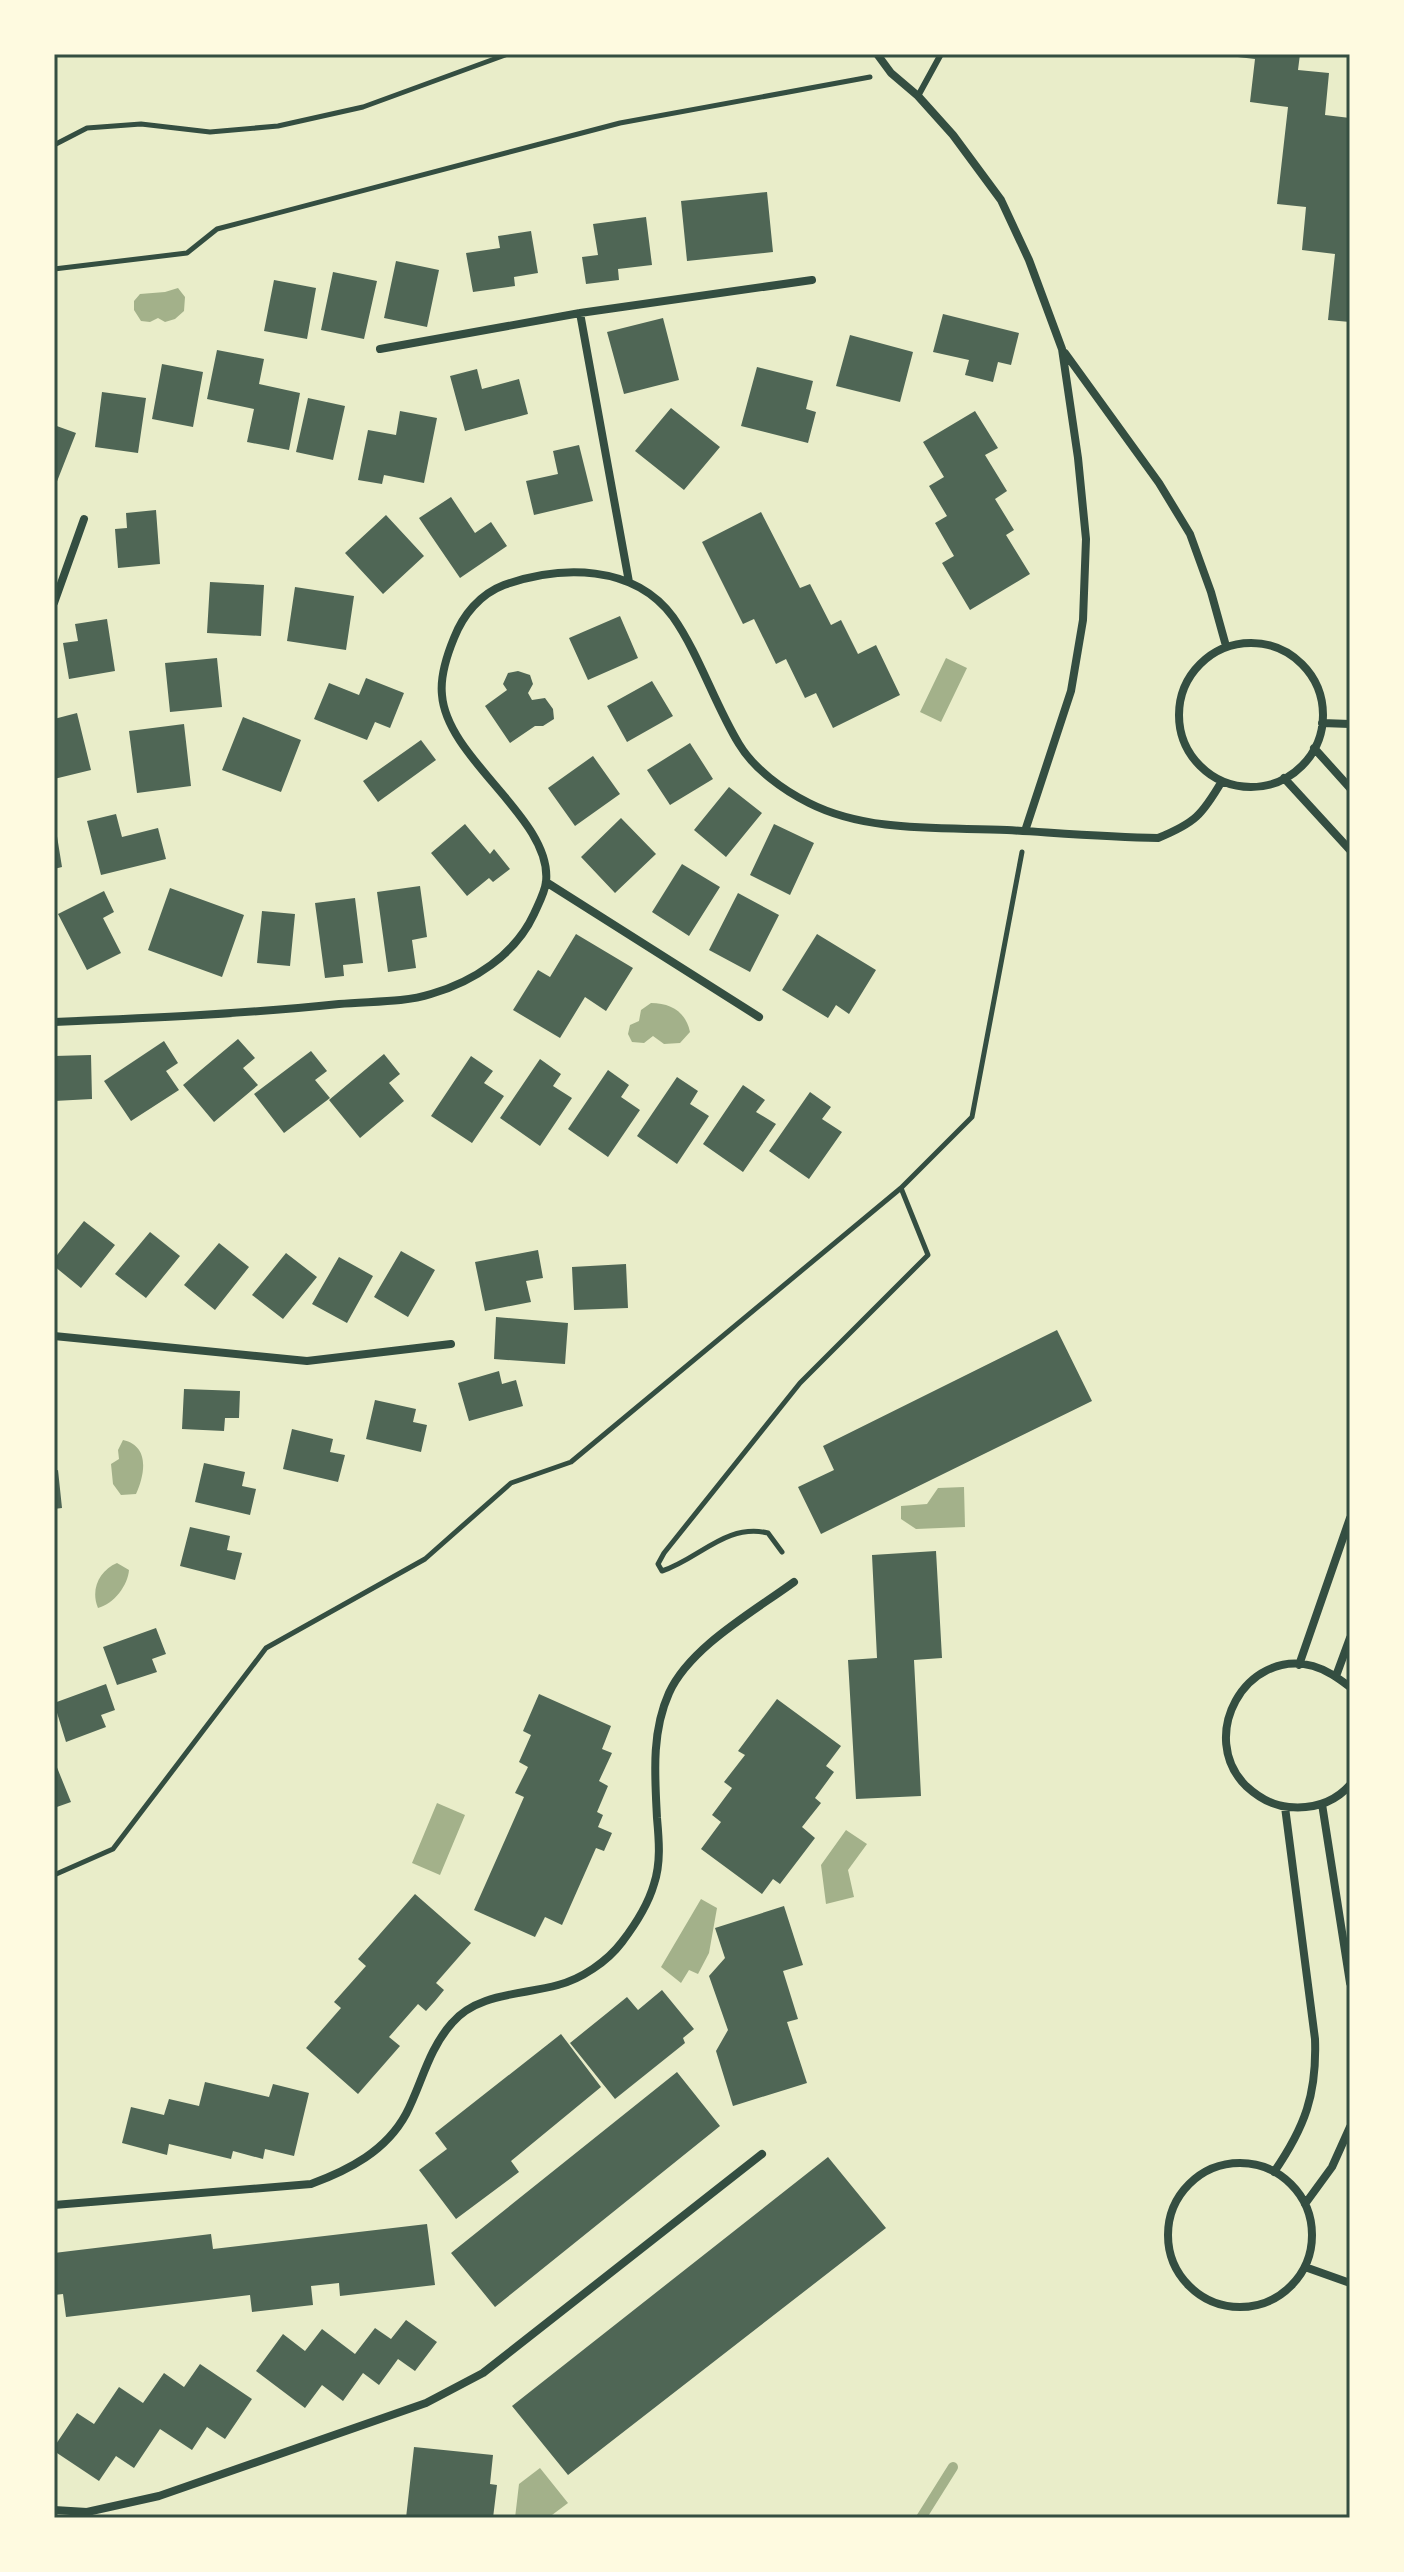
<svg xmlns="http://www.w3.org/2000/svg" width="1404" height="2572" viewBox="0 0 1404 2572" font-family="'Titillium Web',sans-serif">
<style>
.water{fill:#a3b18a}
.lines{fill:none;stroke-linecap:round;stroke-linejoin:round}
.stream{stroke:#a3b18a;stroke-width:10}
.building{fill:#4f6655}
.path{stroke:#344e41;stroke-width:5}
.service{stroke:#344e41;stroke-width:6}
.minor{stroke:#344e41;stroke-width:8}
.neatline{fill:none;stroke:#344e41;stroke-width:3}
</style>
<rect width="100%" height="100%" fill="#e9edc9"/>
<!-- water -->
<path class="water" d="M 178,288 L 185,297 L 184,311 L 175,319 L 165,322 L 158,318 L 150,322 L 141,321 L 134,310 L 134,301 L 140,294 L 165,292 Z
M 946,658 L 967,668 L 941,722 L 920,712 Z
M 651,1003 C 671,1003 686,1012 690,1032 L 680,1043 L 664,1044 L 653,1036 L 644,1043 L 632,1042 L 628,1034 L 630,1025 L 639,1021 L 641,1010 Z
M 123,1440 C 150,1446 145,1474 136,1494 L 121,1495 L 113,1484 L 111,1464 L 119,1459 L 118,1450 Z
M 964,1487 L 965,1527 L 916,1529 L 901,1519 L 901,1506 L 927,1504 L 938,1488 Z
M 117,1563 L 129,1570 C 128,1585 114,1604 98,1608 C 90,1589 100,1570 117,1563 Z
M 437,1803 L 465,1815 L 440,1875 L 412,1863 Z
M 846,1830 L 867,1844 L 848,1870 L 854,1897 L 826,1904 L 821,1865 Z
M 701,1899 L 717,1908 L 709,1953 L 698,1974 L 689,1970 L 681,1983 L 661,1967 Z
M 540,2468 L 568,2503 L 548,2518 L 515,2518 L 519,2484 Z"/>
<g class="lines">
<!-- stream -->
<path class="stream" d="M 921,2518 L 953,2467"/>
</g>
<!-- building -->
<path class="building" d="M 1230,54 L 1300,54 L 1298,70 L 1329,73 L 1325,115 L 1350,118 L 1350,322 L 1328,320 L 1335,254 L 1302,250 L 1306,207 L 1277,204 L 1288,107 L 1250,102 L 1255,59 L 1229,56 Z
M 767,192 L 773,252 L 687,261 L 681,201 Z
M 646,217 L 652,265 L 618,269 L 619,280 L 586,284 L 582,257 L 598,255 L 593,224 Z
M 531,231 L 538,273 L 514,277 L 515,286 L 473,292 L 466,253 L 500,248 L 498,236 Z
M 396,261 L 439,270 L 427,327 L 384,318 Z
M 333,272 L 377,281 L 364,339 L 321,330 Z
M 274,280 L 316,288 L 307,339 L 264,331 Z
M 943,314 L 1019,333 L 1011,365 L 998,362 L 993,382 L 965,375 L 969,360 L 933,352 Z
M 663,318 L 679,380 L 624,394 L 607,332 Z
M 850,335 L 913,352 L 900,402 L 836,386 Z
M 217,350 L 264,359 L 259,384 L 300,393 L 289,450 L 247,442 L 254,409 L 207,399 Z
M 162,364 L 203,372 L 193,427 L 152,419 Z
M 757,367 L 813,381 L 806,409 L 816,412 L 808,443 L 741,426 Z
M 477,369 L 482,389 L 519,379 L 528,414 L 465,431 L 450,376 Z
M 102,392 L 146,398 L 138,453 L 95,447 Z
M 308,398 L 345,406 L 333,460 L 296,452 Z
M 671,408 L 720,447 L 684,490 L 635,451 Z
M 400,411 L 437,418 L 424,483 L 384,475 L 382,484 L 358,480 L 368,430 L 396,435 Z
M 975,411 L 998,448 L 985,455 L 1007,491 L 995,499 L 1014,530 L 1006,535 L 1030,574 L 970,610 L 942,563 L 954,556 L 935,523 L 947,516 L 929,486 L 944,477 L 923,442 Z
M 54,425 L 76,433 L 56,484 L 54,483 Z
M 579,445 L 593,501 L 534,515 L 526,481 L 558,474 L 553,451 Z
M 451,497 L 475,533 L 491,522 L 507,546 L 460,578 L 419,518 Z
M 156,510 L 160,564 L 118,568 L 115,529 L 127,528 L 126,513 Z
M 761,512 L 800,588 L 810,584 L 831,625 L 841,620 L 858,654 L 876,645 L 900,695 L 833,728 L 816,693 L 805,698 L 786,659 L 776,664 L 754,619 L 743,624 L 702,542 Z
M 386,515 L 424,556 L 383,594 L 345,553 Z
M 210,582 L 264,585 L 261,636 L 207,633 Z
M 295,587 L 354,596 L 346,650 L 287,641 Z
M 620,616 L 638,658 L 588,680 L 569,638 Z
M 107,619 L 115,671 L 69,679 L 63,643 L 78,641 L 75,624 Z
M 217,658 L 222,707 L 170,712 L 165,663 Z
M 518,671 L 530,675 L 533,684 L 528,693 L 532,700 L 545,698 L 553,709 L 554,719 L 543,726 L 535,726 L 510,743 L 485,706 L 507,690 L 503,684 L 508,673 Z
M 366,678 L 404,693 L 390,728 L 375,722 L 367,740 L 314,719 L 329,683 L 359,695 Z
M 652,681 L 673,716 L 627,742 L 607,706 Z
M 77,713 L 91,770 L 54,779 L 54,719 Z
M 243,717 L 301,740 L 281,792 L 222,770 Z
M 184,724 L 191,786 L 137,793 L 129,731 Z
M 421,740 L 436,760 L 378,802 L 363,781 Z
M 690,743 L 713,779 L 670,805 L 647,770 Z
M 593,756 L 620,794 L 575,826 L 548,788 Z
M 729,787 L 762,813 L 726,857 L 694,830 Z
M 116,814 L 122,837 L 158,828 L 166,859 L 101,875 L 87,821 Z
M 621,818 L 656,854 L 615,893 L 581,857 Z
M 465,824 L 490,854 L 494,849 L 510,869 L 493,882 L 489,878 L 467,896 L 431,853 Z
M 774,824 L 814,843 L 790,895 L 750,875 Z
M 56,830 L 62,867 L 54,869 L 54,831 Z
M 682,864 L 720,887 L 689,936 L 652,912 Z
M 420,886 L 427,937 L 412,940 L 416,968 L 388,972 L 377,892 Z
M 170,888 L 244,915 L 222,977 L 148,950 Z
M 104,891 L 114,912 L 103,918 L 121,953 L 87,970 L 58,914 Z
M 738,893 L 779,915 L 750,972 L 709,950 Z
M 355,898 L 363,963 L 343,965 L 344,976 L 325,978 L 315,903 Z
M 262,911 L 295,914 L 290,966 L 257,963 Z
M 576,934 L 633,968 L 606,1011 L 585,997 L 560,1038 L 513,1010 L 538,970 L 550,977 Z
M 817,934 L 876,970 L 849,1014 L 836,1005 L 828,1018 L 782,990 Z
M 238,1039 L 255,1058 L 243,1068 L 258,1085 L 214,1122 L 183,1085 Z
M 164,1041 L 178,1063 L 166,1071 L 179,1090 L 131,1121 L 104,1081 Z
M 311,1051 L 327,1071 L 315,1080 L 330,1098 L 284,1133 L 254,1094 Z
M 384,1054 L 400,1074 L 389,1083 L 404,1101 L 360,1138 L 329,1100 Z
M 91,1055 L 92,1099 L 54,1101 L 54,1056 Z
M 471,1056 L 493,1071 L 484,1083 L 504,1096 L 472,1143 L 431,1116 Z
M 540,1059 L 561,1074 L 553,1086 L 572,1098 L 540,1146 L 500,1118 Z
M 608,1070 L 629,1085 L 621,1097 L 640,1110 L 608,1157 L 568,1129 Z
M 677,1077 L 698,1091 L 690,1104 L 709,1116 L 677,1164 L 637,1136 Z
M 743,1085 L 765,1100 L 756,1112 L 776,1124 L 743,1172 L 703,1144 Z
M 810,1092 L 831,1107 L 822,1119 L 842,1132 L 809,1179 L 769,1151 Z
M 84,1221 L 115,1245 L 81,1288 L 54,1266 L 54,1259 Z
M 150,1232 L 180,1256 L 146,1298 L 115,1274 Z
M 219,1243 L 249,1267 L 215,1310 L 184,1285 Z
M 538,1250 L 543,1278 L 526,1281 L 531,1302 L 485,1311 L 475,1262 Z
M 401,1251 L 435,1270 L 408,1317 L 374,1297 Z
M 286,1253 L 317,1277 L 283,1319 L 252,1295 Z
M 339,1257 L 373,1276 L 347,1323 L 312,1304 Z
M 626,1264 L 628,1308 L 574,1310 L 572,1267 Z
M 496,1317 L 568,1323 L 565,1364 L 494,1359 Z
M 1057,1330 L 1092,1401 L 821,1534 L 798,1487 L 834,1470 L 823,1446 Z
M 499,1371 L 502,1384 L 516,1380 L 523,1406 L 469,1421 L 458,1383 Z
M 184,1389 L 240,1391 L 239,1418 L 225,1418 L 224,1431 L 182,1429 Z
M 375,1400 L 416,1409 L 413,1422 L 427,1425 L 421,1452 L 366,1439 Z
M 292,1429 L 333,1439 L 330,1452 L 345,1455 L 338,1482 L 283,1469 Z
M 204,1463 L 245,1472 L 242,1486 L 256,1489 L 250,1515 L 195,1502 Z
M 58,1470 L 62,1508 L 54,1509 L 54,1471 Z
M 190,1527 L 230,1536 L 227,1550 L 242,1553 L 235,1580 L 180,1566 Z
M 936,1551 L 942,1658 L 914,1660 L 921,1796 L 856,1799 L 848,1660 L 877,1658 L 872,1555 Z
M 156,1628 L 166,1654 L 152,1659 L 157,1672 L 117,1685 L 103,1647 Z
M 106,1684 L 115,1710 L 101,1715 L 106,1727 L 66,1742 L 54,1703 Z
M 539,1694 L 611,1726 L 602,1749 L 612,1753 L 599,1781 L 608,1786 L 597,1812 L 603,1815 L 598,1827 L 612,1833 L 604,1851 L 596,1848 L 562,1925 L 545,1917 L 535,1937 L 474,1910 L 524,1797 L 515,1793 L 528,1767 L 519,1762 L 531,1735 L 523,1731 Z
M 777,1699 L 841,1746 L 826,1766 L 834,1772 L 815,1798 L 821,1803 L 802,1827 L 815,1838 L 780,1884 L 773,1879 L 762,1894 L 701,1849 L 721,1822 L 712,1815 L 732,1788 L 724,1782 L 745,1755 L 738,1751 Z
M 54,1760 L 71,1802 L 54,1808 Z
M 415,1894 L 471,1943 L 436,1983 L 444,1990 L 435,2001 L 426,2011 L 418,2004 L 389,2037 L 400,2046 L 358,2094 L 306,2048 L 341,2008 L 334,2002 L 366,1966 L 358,1959 Z
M 784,1906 L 803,1965 L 783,1971 L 798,2019 L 787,2022 L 807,2083 L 733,2106 L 716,2051 L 728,2030 L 709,1976 L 725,1958 L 715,1928 Z
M 662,1990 L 694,2029 L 683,2038 L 685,2043 L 615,2099 L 570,2043 L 627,1997 L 638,2010 Z
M 561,2034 L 601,2087 L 511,2161 L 519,2172 L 456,2219 L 419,2170 L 447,2149 L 435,2133 Z
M 677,2072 L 720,2126 L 495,2307 L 451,2253 Z
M 205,2082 L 269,2097 L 273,2084 L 309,2093 L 294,2156 L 265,2149 L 263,2159 L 233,2151 L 231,2159 L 169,2144 L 167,2155 L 122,2143 L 131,2107 L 164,2115 L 169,2099 L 199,2106 Z
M 828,2157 L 886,2228 L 568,2475 L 512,2406 Z
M 427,2224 L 435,2285 L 340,2296 L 339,2283 L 311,2286 L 313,2305 L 252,2312 L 250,2295 L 66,2317 L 63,2294 L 54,2295 L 54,2253 L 211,2234 L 213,2249 Z
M 406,2320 L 437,2342 L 415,2371 L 398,2359 L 379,2385 L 363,2373 L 343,2401 L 322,2385 L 305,2408 L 256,2371 L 283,2334 L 305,2351 L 322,2329 L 355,2354 L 375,2328 L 391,2339 Z
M 200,2364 L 252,2399 L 225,2439 L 207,2427 L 192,2450 L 160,2429 L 134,2468 L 116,2456 L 99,2481 L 54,2451 L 54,2447 L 77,2413 L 94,2424 L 119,2387 L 143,2403 L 164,2373 L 184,2387 Z
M 414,2447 L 493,2455 L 490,2484 L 497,2485 L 493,2518 L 406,2518 Z"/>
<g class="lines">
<!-- path -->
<path class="path" d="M 54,145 L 87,128 L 141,124 L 210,132 L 278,126 L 363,107 L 508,54
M 54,269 L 187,253 L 217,229 L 620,123 L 870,77
M 782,1552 L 768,1533 C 726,1523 699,1559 662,1571 L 658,1564 L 664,1553 L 800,1383 L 928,1255 L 901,1188 L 972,1117 L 1022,852
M 54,1875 L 113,1849 L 266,1648 L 425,1559 L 511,1483 L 571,1462 L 901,1188"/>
<!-- service -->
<path class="service" d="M 918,96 L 941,54"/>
<!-- minor -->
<path class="minor" d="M 877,54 L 891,73 L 918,96 L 953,135 L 1001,200 L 1029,260 L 1062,349 L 1078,458 L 1086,539 L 1083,620 L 1071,691 L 1025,831
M 580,313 L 629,582
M 380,349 L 580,313 L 812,280
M 1065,353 L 1159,483 L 1190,534 L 1211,592 L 1226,646
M 54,603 L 84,519
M1179 715a72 72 0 1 1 144 0a72 72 0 1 1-144 0Z
M 1322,723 L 1350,724
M 1314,748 L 1350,788
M 1284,778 L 1350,850
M 546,882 L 759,1017
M 54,1022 C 149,1018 244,1014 339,1004 C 369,1001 403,1003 431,994 C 473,982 515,955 534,914 C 538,905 545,892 546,882 C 553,819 447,760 442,695 C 440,677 447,655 454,638 C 463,615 480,594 504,585 C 561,565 634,564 673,617 C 699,654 715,705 739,744 C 754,769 783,790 809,803 C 868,833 943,827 1007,830 C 1058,833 1108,837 1158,838 C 1195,823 1202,815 1222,781
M 54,1336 L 307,1361 L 451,1344
M 1299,1665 L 1350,1518
M 1336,1676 L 1350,1638
M 1350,1687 C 1338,1678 1327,1670 1313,1666 C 1245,1648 1197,1737 1246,1786 C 1258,1797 1273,1806 1289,1807 C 1312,1809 1334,1803 1350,1785
M 1322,1804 L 1350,1983
M1168 2235a72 72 0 1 1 144 0a72 72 0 1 1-144 0Z
M 1274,2172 C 1305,2127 1317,2094 1315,2039 L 1285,1807
M 1305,2204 L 1332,2167 L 1350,2127
M 54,2205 L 311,2184 C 349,2170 386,2151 406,2114 C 422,2083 428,2050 452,2023 C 477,1993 522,1995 558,1985 C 581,1979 607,1962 622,1942 C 635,1925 648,1905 654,1884 C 661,1863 659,1840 657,1818 C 655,1777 651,1733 669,1693 C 690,1647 753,1612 794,1582
M 1305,2267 L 1350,2283
M 54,2510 L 87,2512 L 159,2496 L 426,2403 L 483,2373 L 762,2154"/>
</g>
<!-- border -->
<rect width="1404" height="2572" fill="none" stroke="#fefae0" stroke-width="112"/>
<rect x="56" y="56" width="1292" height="2460" class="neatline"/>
</svg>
